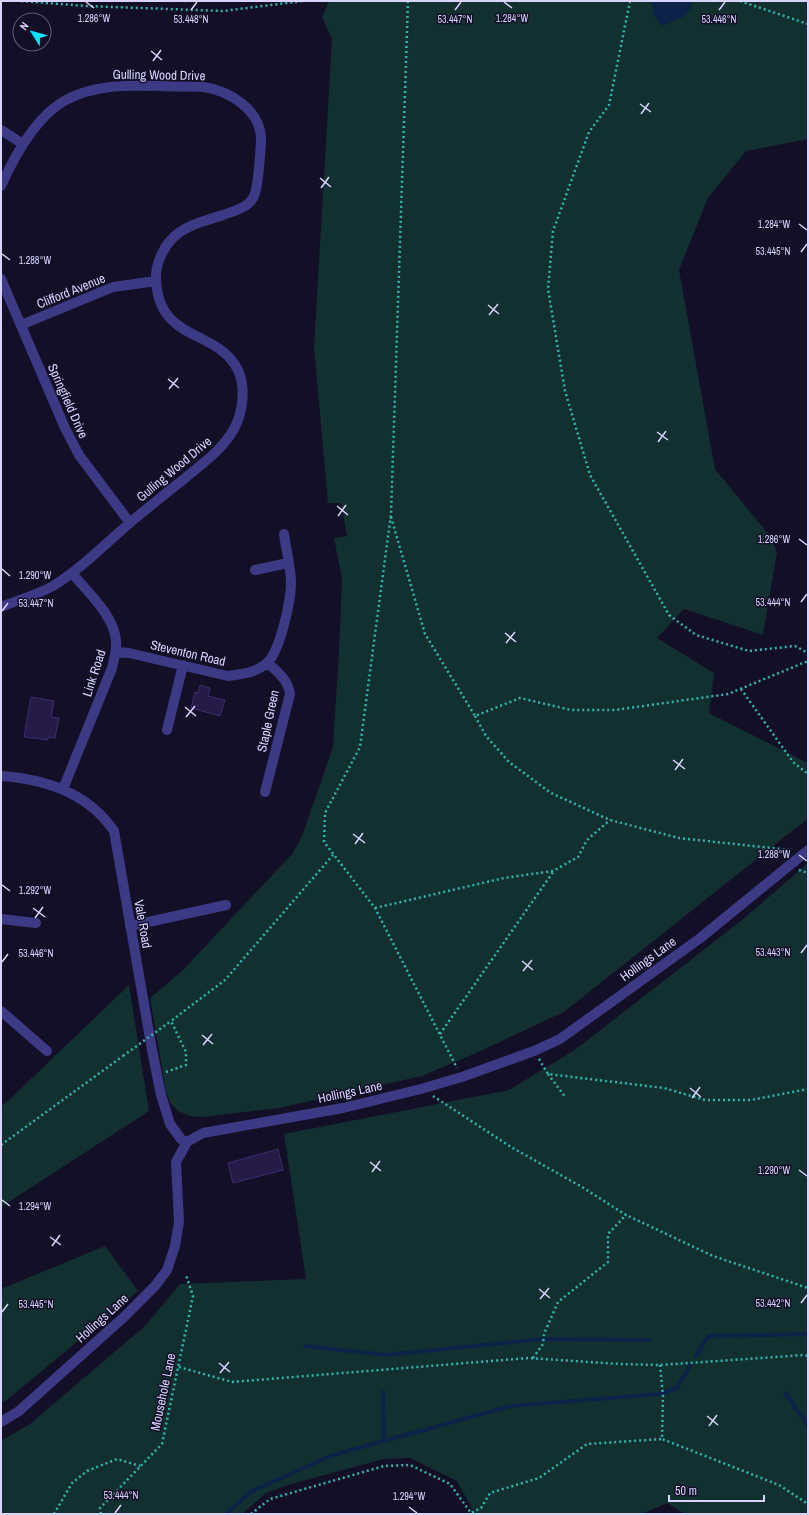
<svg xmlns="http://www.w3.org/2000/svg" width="809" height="1515" viewBox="0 0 809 1515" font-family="'Archivo Narrow',sans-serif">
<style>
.green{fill:#12302f}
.water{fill:#0c2248}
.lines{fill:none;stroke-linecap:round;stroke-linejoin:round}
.stream{stroke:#0c2248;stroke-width:4}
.building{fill:#241b47;stroke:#3b2d73}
.path{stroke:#2fb8b0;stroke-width:2.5;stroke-dasharray:2 3;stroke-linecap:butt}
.minor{stroke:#3d3a85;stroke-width:10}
.path-bridge{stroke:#2fb8b0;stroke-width:2.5;stroke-dasharray:2 3;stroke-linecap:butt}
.minor-bridge{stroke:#3d3a85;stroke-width:10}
.ticks{fill:none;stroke:#d9d4ff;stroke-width:1.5}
.labels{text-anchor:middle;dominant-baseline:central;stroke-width:3;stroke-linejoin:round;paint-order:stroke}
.street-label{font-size:13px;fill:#d9d4ff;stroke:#130f26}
.ticks-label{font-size:10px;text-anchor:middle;fill:#d9d4ff;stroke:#130f26;stroke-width:3;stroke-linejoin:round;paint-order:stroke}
</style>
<rect width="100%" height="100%" fill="#130f26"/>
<!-- green -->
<path class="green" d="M 329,1 L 808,1 L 808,139 L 746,151 L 708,198 L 679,270 L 715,469 L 770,536 L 777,552 L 763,635 L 684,609 L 657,638 L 714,673 L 709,713 L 808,763 L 808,819 L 797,827 L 564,1012 L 476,1053 L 422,1076 L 279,1108 L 202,1117 L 189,1116 L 178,1111 L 170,1103 L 166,1091 L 150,998 L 183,970 L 293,853 L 302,836 L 333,747 L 339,651 L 342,580 L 334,538 L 347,536 L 341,503 L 328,503 L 314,347 L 332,39 L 322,17 Z
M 808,863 L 808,1514 L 685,1514 L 667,1503 L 642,1514 L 475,1514 L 457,1481 L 410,1458 L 384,1459 L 291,1484 L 266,1493 L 242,1514 L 1,1514 L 1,1441 L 30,1424 L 146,1325 L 180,1284 L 306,1279 L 284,1134 L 509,1090 L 576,1049 L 742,920 Z
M 129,985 L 149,1111 L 1,1207 L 1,1106 L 8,1101 Z
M 105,1246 L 138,1291 L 8,1399 L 1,1403 L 1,1289 Z"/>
<!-- water -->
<path class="water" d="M 651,1 L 691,1 L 692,7 L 683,17 L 662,26 L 654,16 Z"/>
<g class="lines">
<!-- stream -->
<path class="stream" d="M 305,1346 L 386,1355 L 543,1339 L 650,1340
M 696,1356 L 708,1336 L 808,1334
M 383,1392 L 384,1441
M 785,1393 L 808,1426
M 226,1514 L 252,1491 L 333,1455 L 511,1406 L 659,1394 L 677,1388 L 691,1364"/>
</g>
<!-- building -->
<path class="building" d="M 200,685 L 210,688 L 208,696 L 225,700 L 220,716 L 191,708 L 195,692 L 198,693 Z
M 31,697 L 54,701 L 51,717 L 59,718 L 55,738 L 48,737 L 48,740 L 24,737 Z
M 278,1149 L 283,1170 L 233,1183 L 228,1163 Z"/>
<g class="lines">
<!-- path -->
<path class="path" d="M 21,1 L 86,6 L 223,11 L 303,1
M 408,1 L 391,514 L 360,747 L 325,813 L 324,842 L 375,908 L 457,1068
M 630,1 L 609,105 L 589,132 L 553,231 L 548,289 L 565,391 L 590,475 L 669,615 L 696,635 L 749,651 L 795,646 L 808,653
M 740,1 L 808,24
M 391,517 L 425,634 L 475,716 L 520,698 L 571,710 L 615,710 L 728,694 L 808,661
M 741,689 L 793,762 L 808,774
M 475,716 L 486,736 L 509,762 L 551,793 L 610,820 L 679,838 L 790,850
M 799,870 L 808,873
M 375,908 L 504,878 L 553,871 L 578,857 L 587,840 L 610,820
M 440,1034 L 553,872
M 539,1059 L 548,1074 L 664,1088 L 705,1100 L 751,1100 L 808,1089
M 166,1072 L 186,1065 L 186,1052 L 171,1021 L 225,980 L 333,855
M 548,1074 L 566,1098
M 433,1096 L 511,1147 L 582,1187 L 626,1215 L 713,1256 L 808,1288
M 1,1145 L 123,1056
M 533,1358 L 543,1344 L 544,1334 L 558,1302 L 608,1262 L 608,1234 L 626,1215
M 660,1365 L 663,1396 L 662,1439 L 779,1485 L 808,1504
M 179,1367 L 232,1382 L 528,1358 L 620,1364 L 660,1365 L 804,1355 L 808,1356
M 54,1514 L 72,1483 L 87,1471 L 117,1459 L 140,1466
M 101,1514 L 100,1508 L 162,1444 L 193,1296 L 186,1275
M 251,1514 L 270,1499 L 384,1466 L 410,1465 L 450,1484 L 471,1513 L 481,1508 L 490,1493 L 539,1478 L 587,1444 L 662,1439"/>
<!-- minor -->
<path class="minor" d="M 1,130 L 23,144
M 1,186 C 14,157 35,118 64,101 C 94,84 130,85 163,86 C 177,87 191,86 204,87 C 230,91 260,110 261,138 C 261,146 258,186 255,193 C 254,197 252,200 250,202 C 244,209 231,212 223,215 C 209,220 192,223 180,232 C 165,242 155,263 156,280 C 159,343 217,328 238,370 C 246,388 243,412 234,429 C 222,450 202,464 184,479 C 166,493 149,507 132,521 C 106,543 82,568 53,586 C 37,595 18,600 1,607
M 1,279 L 65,428 L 79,455 L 130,523
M 21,325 L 113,287 L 156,281
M 255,570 L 288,563
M 116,652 L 129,653 L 228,676 C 242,674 257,673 268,662 C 280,650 291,601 291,583 C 291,567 286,550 284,534
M 167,730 L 183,665
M 1,776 C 46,779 88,793 114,831 L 152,1050 L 161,1095 L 170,1124 L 181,1139 L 187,1142
M 63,789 L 112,668 C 114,659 117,650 116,640 C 113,614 88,593 72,573
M 265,792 L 290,694 C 288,680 278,672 268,663
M 1,919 L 36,923
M 130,926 L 226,905
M 1,1011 L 47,1051
M 1,1422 L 19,1411 L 124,1317 L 155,1286 L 167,1270 L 175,1246 L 179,1222 L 176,1162 L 187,1142 L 203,1133 L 343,1108 L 421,1089 L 462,1077 L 534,1051 L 560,1039 L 699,939 L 796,860"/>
<!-- path-bridge -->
<path class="path-bridge" d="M 123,1056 L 171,1021"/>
<!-- minor-bridge -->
<path class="minor-bridge" d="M 796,860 L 808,850"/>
</g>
<!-- ticks -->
<path class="ticks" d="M 86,2 L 94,8M 504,2 L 512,8M 191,10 L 197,2M 455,10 L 461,2M 719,10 L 725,2M 151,51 L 162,60M 153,61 L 161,50M 640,104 L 651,112M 641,114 L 649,103M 320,178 L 331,187M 321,188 L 329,177M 799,224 L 807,230M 801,252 L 807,244M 2,254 L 10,260M 488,305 L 499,314M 489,315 L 498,304M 168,379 L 179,388M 169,389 L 178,378M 657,432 L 668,440M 658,442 L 666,431M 337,506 L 348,515M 338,516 L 346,505M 799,539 L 807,545M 2,569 L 10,576M 801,602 L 807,594M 2,611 L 8,603M 505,633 L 516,642M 506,643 L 515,632M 185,707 L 196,716M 186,717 L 195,706M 673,760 L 685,769M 675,770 L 683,759M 353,834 L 365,843M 355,844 L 363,833M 799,855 L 807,861M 2,885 L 10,891M 33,908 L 45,917M 35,918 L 43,907M 801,953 L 807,945M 522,961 L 533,970M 2,962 L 8,954M 523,971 L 532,960M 202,1035 L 213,1044M 203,1045 L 212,1034M 690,1088 L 701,1097M 692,1098 L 700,1087M 370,1162 L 381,1171M 799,1170 L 807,1176M 372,1172 L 380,1161M 2,1200 L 10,1206M 50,1237 L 61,1245M 52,1246 L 60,1235M 539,1289 L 550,1298M 540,1299 L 549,1288M 801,1303 L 807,1295M 2,1312 L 8,1304M 219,1363 L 230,1372M 220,1373 L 229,1362M 707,1416 L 718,1425M 709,1426 L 717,1415M 409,1507 L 417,1513M 115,1513 L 121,1505"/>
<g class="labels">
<!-- street labels -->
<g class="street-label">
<text transform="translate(159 75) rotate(1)">Gulling Wood Drive</text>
<text transform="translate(71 291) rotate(-22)">Clifford Avenue</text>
<text transform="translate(68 401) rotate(66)">Springfield Drive</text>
<text transform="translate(174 469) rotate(-40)">Gulling Wood Drive</text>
<text transform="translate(188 653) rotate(13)">Steventon Road</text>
<text transform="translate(94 673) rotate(-72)">Link Road</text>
<text transform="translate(268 721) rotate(-78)">Staple Green</text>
<text transform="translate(143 924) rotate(80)">Vale Road</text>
<text transform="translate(648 959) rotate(-36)">Hollings Lane</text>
<text transform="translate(350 1092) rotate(-12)">Hollings Lane</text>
<text transform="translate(102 1318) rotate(-42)">Hollings Lane</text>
<text transform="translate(163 1392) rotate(-78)">Mousehole Lane</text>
</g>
</g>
<g class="ticks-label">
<text x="94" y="22">1.286°W</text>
<text x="512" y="22">1.284°W</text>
<text x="191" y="23">53.448°N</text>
<text x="455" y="23">53.447°N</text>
<text x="719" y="23">53.446°N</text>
<text x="774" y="228">1.284°W</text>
<text x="773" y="255">53.445°N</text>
<text x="35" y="264">1.288°W</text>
<text x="774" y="543">1.286°W</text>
<text x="35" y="579">1.290°W</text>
<text x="773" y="606">53.444°N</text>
<text x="36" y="607">53.447°N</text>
<text x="774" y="858">1.288°W</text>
<text x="35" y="894">1.292°W</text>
<text x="773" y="956">53.443°N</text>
<text x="36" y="957">53.446°N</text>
<text x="774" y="1174">1.290°W</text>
<text x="35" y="1210">1.294°W</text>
<text x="773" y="1307">53.442°N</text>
<text x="36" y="1308">53.445°N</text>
<text x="121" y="1499">53.444°N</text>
<text x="409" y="1500">1.294°W</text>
</g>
<!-- border -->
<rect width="809" height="1515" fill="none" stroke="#d9d4ff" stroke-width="4"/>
<!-- north arrow -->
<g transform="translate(32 32) rotate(307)"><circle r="19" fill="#130f26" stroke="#625e7d"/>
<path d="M0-3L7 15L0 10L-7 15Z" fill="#00e5ff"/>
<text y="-6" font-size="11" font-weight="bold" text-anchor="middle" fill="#d9d4ff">N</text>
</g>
<!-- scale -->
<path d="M669 1495v6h95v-6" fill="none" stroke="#d9d4ff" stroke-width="2"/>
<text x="675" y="1495" font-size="12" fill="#d9d4ff" stroke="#130f26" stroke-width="3" paint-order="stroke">50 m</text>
</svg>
